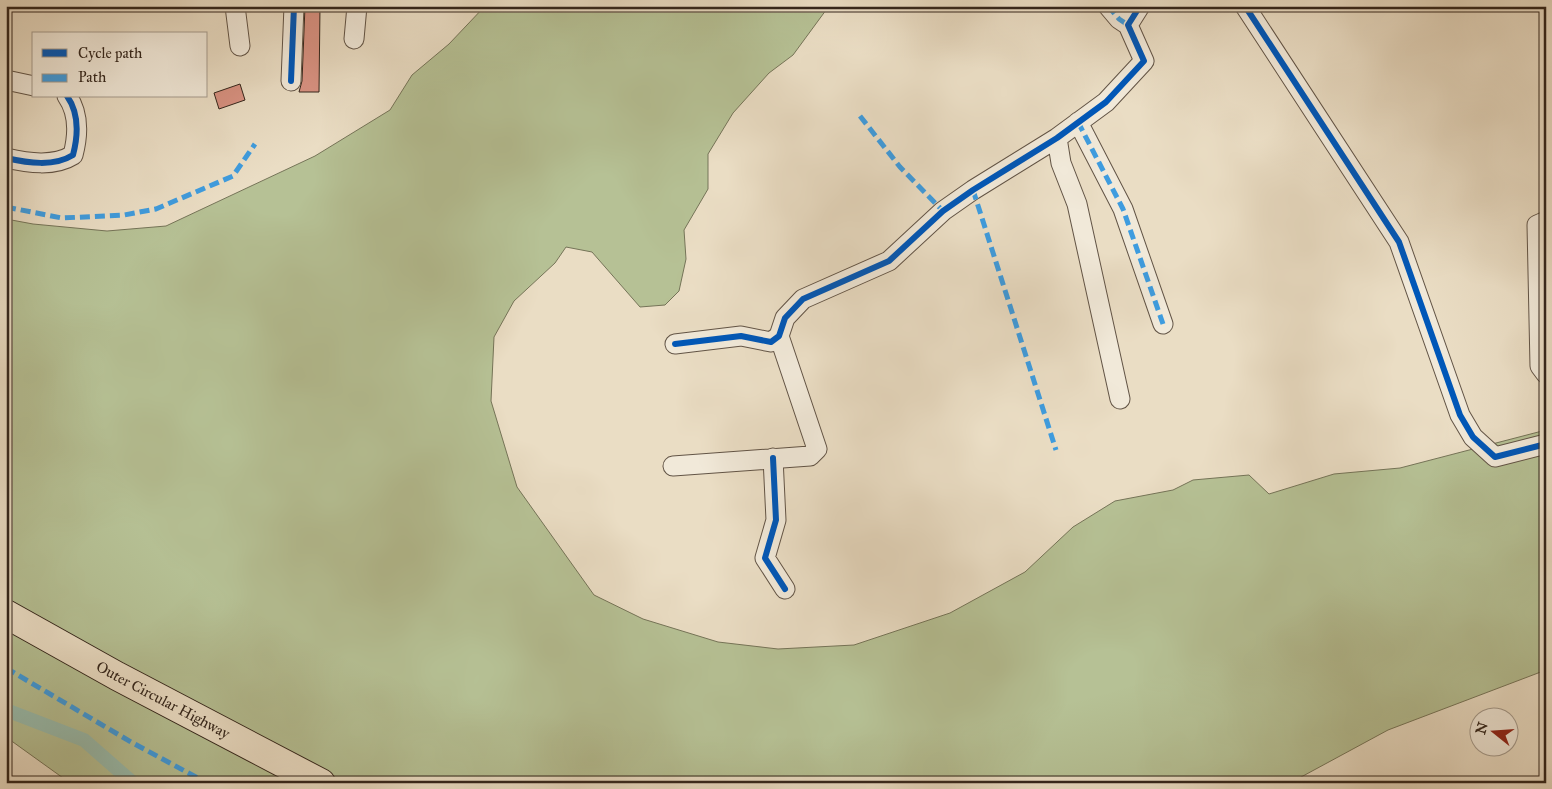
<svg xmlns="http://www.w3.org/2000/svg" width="1552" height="789" viewBox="0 0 1552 789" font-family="'IM FELL Great Primer',serif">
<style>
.green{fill:#b6c195;stroke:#757458}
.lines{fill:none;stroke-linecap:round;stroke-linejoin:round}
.canal{stroke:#99bdae;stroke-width:14}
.building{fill:#d89282;stroke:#34261c}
.minor-casing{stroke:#625446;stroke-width:21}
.highway-casing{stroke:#34261c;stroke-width:30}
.minor{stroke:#f1e9d9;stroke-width:19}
.highway{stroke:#eaddc4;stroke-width:28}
.quiet{stroke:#3e9cdf;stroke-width:5;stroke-dasharray:10 5;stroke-linecap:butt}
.cycleway-casing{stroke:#f1e9d9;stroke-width:9}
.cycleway{stroke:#0057b8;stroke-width:6}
.labels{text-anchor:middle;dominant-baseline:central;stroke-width:4;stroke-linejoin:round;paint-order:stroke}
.street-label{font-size:15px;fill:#34261c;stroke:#f1e9d9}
</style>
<rect width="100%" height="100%" fill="#eaddc4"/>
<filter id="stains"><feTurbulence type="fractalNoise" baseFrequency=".004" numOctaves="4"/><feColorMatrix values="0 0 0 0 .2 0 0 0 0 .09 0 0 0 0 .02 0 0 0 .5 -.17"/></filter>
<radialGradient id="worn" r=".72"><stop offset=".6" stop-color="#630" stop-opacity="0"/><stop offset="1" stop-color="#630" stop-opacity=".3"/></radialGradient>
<!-- green -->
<path class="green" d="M 485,6 L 829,6 L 793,55 L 769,73 L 733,113 L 708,154 L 708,189 L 684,230 L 686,259 L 679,291 L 665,305 L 640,307 L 592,252 L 566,247 L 555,263 L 514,301 L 494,337 L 491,401 L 517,487 L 594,595 L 643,619 L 718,642 L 778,649 L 854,645 L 950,613 L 1025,572 L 1073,527 L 1115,501 L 1173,490 L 1193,480 L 1249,475 L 1269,494 L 1334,474 L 1400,468 L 1546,430 L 1546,670 L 1388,730 L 1290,783 L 70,783 L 6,737 L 6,219 L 33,224 L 107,231 L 166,226 L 315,156 L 390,110 L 412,75 L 449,44 Z"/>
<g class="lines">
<!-- canal -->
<path class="canal" d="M 6,710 L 84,740 L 133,783"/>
</g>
<!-- building -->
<path class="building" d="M 305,6 L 320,6 L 319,92 L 299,92 L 302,81 Z
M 240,84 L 245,100 L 219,109 L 214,93 Z"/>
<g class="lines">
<!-- minor casing -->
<g class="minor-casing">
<path id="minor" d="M 235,6 L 240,46
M 1108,6 L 1119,19 L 1128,25
M 1245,6 L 1399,242 L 1460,415 L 1473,437 L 1495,457 L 1546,444
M 354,39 L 357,6
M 6,80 L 34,86
M 291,81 L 294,6
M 1078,122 L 1123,209 L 1163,324
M 1057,138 L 1061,163 L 1077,204 L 1120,399
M 6,158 C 28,163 54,167 73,155 C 78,136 79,113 67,96
M 1546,221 L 1537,225 L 1540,366 L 1546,374
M 675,344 L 741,336 L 771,342 L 779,336 L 785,318 L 803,299 L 889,261 L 943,211 L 973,190 L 1057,138 L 1106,102 L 1144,61 L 1128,25 L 1140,6
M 773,458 L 776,520 L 765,558 L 785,589
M 673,466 L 810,456 L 817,449 L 779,336"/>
</g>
<!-- highway casing -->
<g class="highway-casing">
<g id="highway">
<path id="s1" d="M 6,614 L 117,676 L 321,783"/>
</g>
</g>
<!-- minor -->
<use href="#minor" class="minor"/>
<!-- highway -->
<use href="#highway" class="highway"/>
<!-- quiet -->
<path class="quiet" d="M 1108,6 L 1119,19 L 1128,25
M 860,116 L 900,167 L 943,211
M 1078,122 L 1123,209 L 1163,324
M 973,190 L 1056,450
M 6,207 L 62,218 L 124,215 L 156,209 L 233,176 L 255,144
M 6,668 L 131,742 L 207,783"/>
<!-- cycleway casing -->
<g class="cycleway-casing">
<path id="cycleway" d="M 1245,6 L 1399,242 L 1460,415 L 1473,437 L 1495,457 L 1546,444
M 291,81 L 294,6
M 6,158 C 28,163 54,167 73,155 C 78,136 79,113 67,96
M 675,344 L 741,336 L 771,342 L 779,336 L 785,318 L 803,299 L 889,261 L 943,211 L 973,190 L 1057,138 L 1106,102 L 1144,61 L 1128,25 L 1140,6
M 773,458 L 776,520 L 765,558 L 785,589"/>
</g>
<!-- cycleway -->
<use href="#cycleway" class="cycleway"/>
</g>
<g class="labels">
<!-- street labels -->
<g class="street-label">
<text stroke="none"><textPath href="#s1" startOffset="179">Outer Circular Highway</textPath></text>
</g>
</g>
<!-- margin -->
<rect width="1552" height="789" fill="none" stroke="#eaddc4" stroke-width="25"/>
<rect x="8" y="8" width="1537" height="774" fill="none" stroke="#34261c" stroke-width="2.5"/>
<rect x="12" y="12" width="1527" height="764" fill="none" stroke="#34261c"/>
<!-- legend -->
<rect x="32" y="32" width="175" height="65" fill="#f1e9d9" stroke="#a59b8d"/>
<rect x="42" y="49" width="25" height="8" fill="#0057b8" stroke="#a59b8d"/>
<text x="78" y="58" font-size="15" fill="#34261c">Cycle path</text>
<rect x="42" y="74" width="25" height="8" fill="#3e9cdf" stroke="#a59b8d"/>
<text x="78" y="82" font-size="15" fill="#34261c">Path</text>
<!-- north arrow -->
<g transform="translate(1494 732) rotate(287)"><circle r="24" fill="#f1e9d9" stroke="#a59b8d"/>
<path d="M0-4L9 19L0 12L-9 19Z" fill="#8f2418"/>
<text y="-8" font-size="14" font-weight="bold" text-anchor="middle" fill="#34261c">N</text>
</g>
<rect width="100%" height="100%" filter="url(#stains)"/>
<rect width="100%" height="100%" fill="url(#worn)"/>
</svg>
